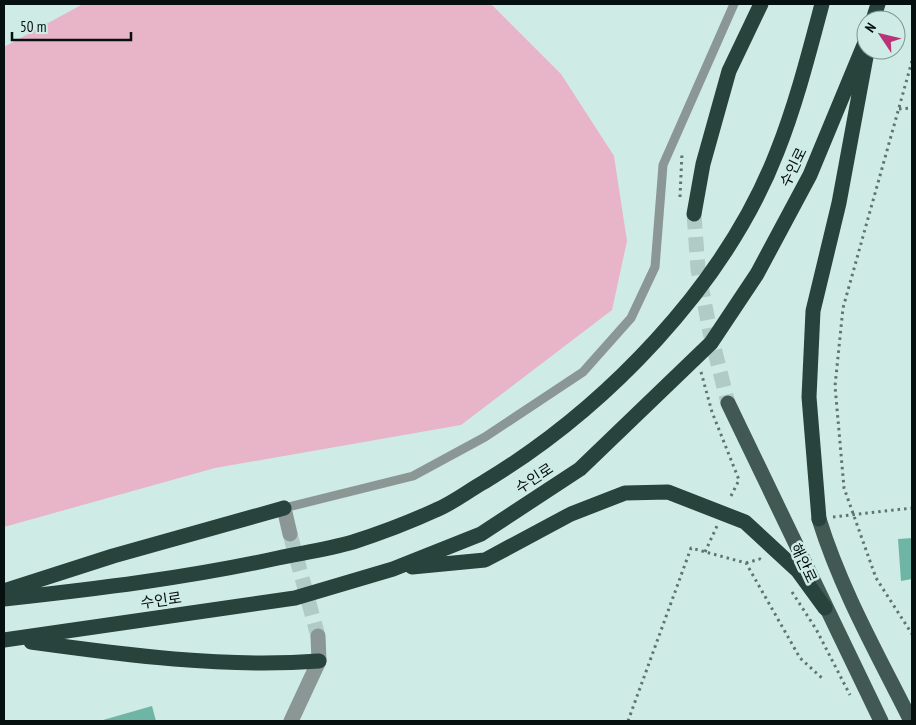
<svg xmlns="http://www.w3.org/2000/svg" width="916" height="725" viewBox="0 0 916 725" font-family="'PT Sans Narrow','Noto Sans KR',sans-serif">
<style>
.green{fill:#e8b4c8}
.building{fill:#6fb5a6}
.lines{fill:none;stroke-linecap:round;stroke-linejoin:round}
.street-tunnel{stroke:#b0cbc5;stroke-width:15;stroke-dasharray:15 8;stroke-linecap:butt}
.highway-tunnel{stroke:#b0cbc5;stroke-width:15;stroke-dasharray:15 8;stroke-linecap:butt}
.path{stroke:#60736f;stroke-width:3;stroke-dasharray:2.5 4;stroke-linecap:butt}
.lane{stroke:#8b9794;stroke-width:9}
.street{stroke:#8b9794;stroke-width:15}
.primary{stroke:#425853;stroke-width:15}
.highway{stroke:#28423c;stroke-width:15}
.labels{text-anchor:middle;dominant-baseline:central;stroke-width:5;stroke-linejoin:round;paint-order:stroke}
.street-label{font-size:15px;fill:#06100e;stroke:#ceece5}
</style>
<rect width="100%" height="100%" fill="#ceece5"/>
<!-- green -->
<path class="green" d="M 83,4 L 491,4 L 561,74 L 614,156 L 627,241 L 612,310 L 461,425 L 215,468 L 4,527 L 4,47 Z"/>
<!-- building -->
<path class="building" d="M 912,538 L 912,579 L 901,581 L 898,539 Z
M 152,706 L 156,721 L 103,721 L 103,720 Z"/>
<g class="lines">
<!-- street-tunnel -->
<path class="street-tunnel" d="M 290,534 L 318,636"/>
<!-- highway-tunnel -->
<path class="highway-tunnel" d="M 694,214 L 698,269 L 710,332 L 728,403"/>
<!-- path -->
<path class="path" d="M 912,61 L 843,308 L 835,386 L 844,488 L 876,578 L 912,634
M 899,109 L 912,108
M 680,197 L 682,153
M 701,372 L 712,412 L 739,480 L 730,498
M 833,517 L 912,508
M 705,552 L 717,526
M 746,563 L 760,559 L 764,562
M 792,592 L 816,629 L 850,695
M 628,721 L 691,548 L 746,563 L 800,658 L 823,679"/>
<!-- lane -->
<path class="lane" d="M 284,508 L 413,476 L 485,437 L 583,372 L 631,318 L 655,267 L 663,165 L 734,4"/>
<!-- street -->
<path class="street" d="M 284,508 L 290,534
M 291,721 L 319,661 L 318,636"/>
<!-- primary -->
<path class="primary" d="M 728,403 L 881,721
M 819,519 C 841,590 878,655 911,721"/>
<!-- highway -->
<path class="highway" d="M 873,20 L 878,4
M 694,214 L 703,164 L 729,71 L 761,4
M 819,519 L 809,397 L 813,311 L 839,203 L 866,57
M 412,567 L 485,560 L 571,514 L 625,493 L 668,492 L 745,522 L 798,571 L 825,608
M 4,591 L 113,556 L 284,508
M 4,599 C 95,589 187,578 278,558 C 302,553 329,549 353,542 C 381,533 410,522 436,510 C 453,503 468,491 484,482 C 605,409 725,286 777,152 C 796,104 809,53 822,4
M 4,640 L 295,598 L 393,569 L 481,534 L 580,469 L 711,343 L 757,274 L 810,175 L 866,40
M 31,642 C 125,655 223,668 319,661"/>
</g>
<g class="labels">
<!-- street labels -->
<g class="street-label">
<text transform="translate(793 167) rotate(-64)">수인로</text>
<text transform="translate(534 478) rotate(-33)">수인로</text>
<text transform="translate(804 563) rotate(65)">해안로</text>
<text transform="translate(161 600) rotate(-8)">수인로</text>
</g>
</g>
<!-- border -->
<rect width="916" height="725" fill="none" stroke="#06100e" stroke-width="10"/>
<!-- north arrow -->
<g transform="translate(881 35) rotate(305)"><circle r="24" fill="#ceece5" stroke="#7e948f"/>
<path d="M0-4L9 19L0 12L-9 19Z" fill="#b83377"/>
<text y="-8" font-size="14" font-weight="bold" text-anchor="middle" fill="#06100e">N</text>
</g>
<!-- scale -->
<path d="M12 32v8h119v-8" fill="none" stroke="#06100e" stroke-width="2.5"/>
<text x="20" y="32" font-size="15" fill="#06100e" stroke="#ceece5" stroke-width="4" paint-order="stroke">50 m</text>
</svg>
